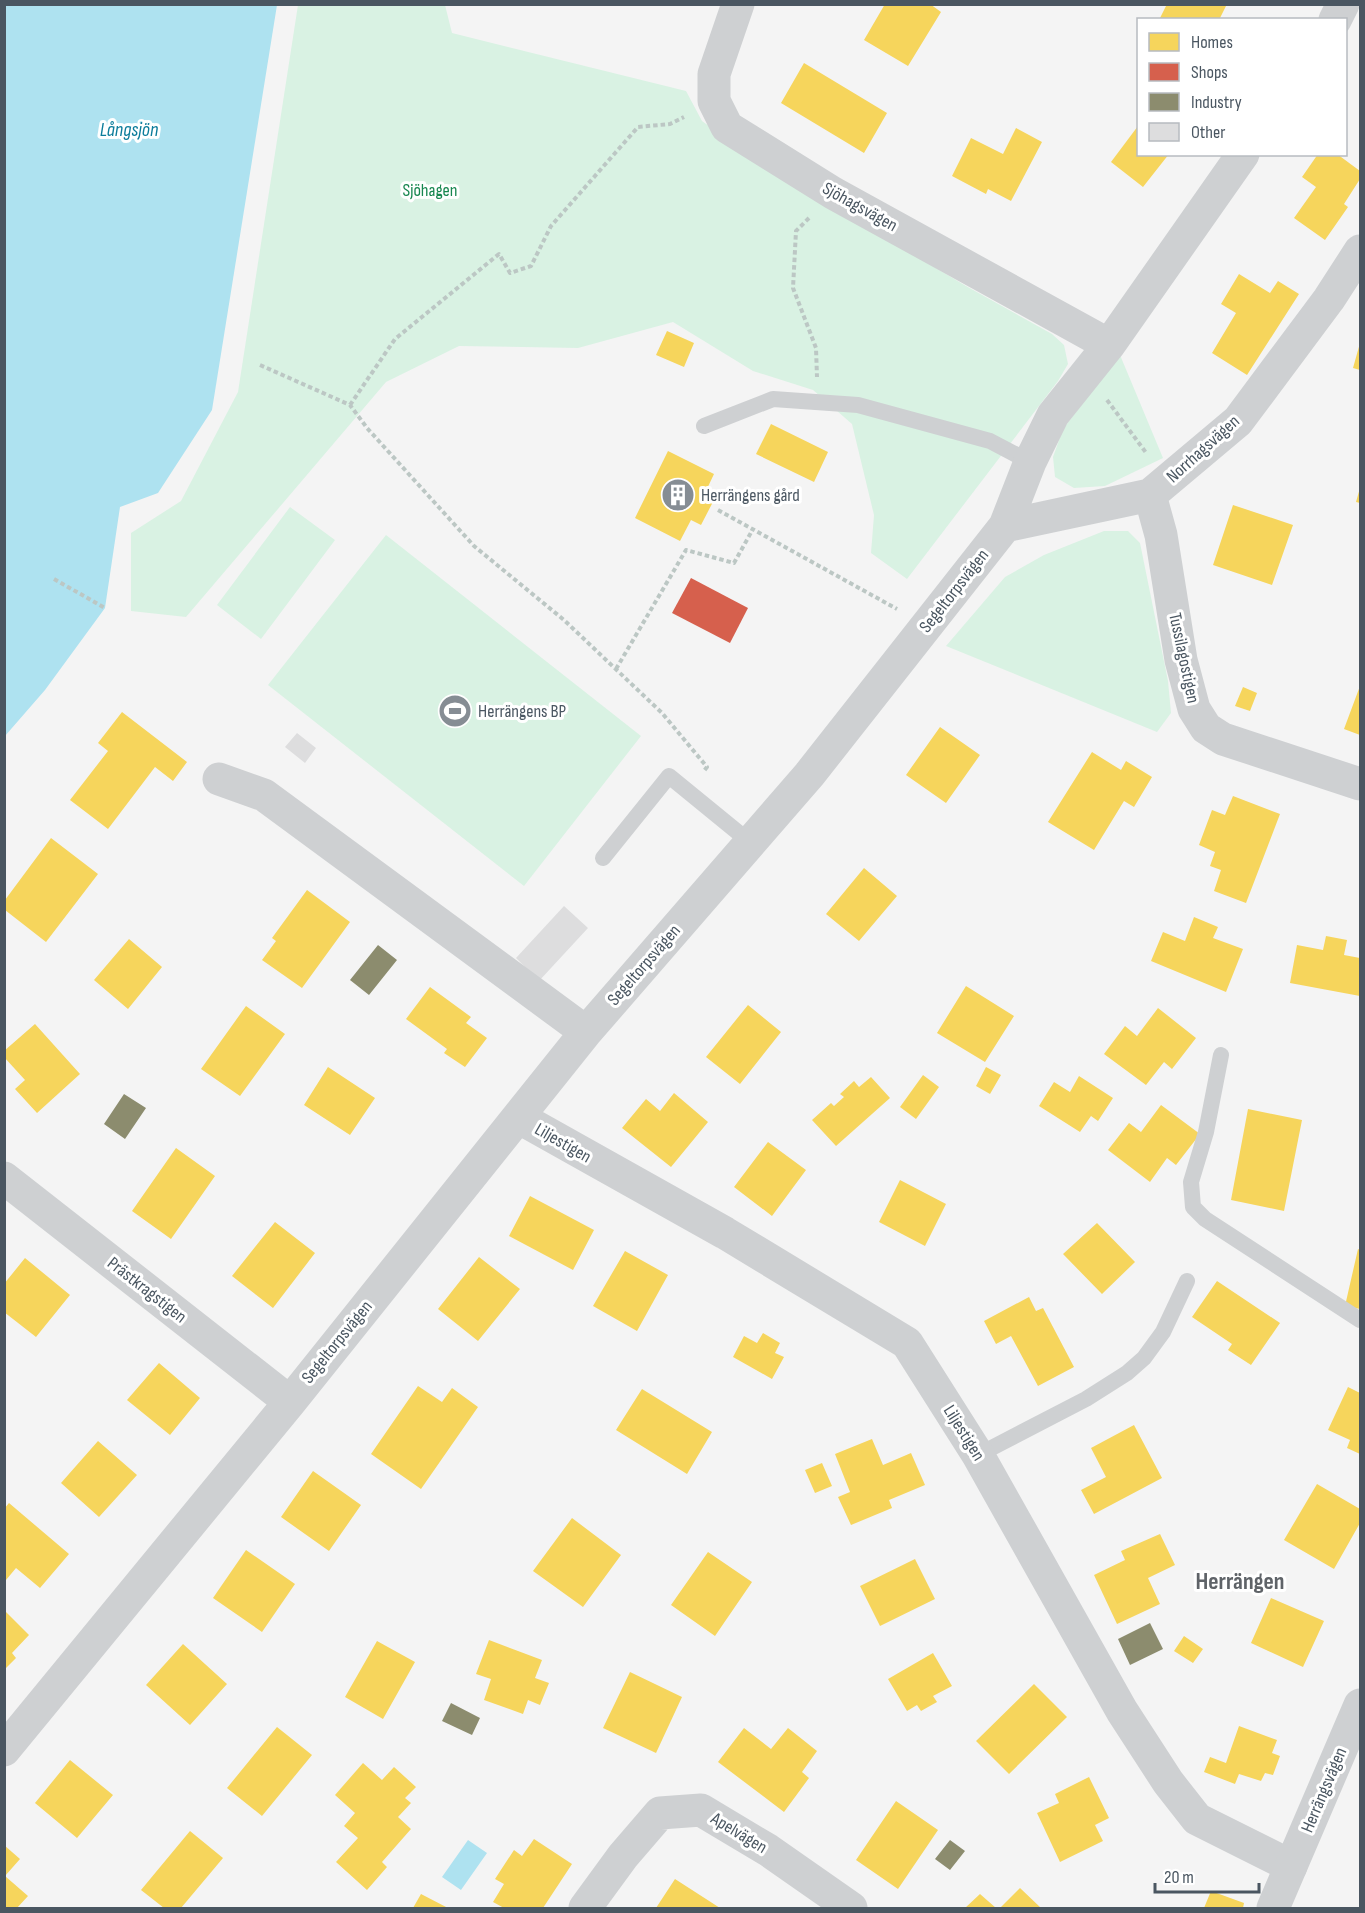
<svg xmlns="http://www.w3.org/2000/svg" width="1365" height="1913" viewBox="0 0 1365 1913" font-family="'Sofia Sans Condensed',sans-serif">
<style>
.green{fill:#d9f2e3}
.water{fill:#aee2f0}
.homes{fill:#f6d55c}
.shops{fill:#d6604d}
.industry{fill:#8c8c6e}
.building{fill:#ddddde}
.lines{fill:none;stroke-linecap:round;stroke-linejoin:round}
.path{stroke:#bcc7c4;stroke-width:4;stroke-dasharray:4.5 3;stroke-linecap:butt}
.service{stroke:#ced0d2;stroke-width:16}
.minor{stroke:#ced0d2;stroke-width:33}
.tertiary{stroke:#ced0d2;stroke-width:33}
.labels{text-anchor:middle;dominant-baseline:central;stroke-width:6;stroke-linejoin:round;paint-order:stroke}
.park-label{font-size:18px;fill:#17864f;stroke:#fff}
.street-label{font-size:18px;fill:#4a5661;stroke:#fff}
.poi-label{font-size:18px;fill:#4a5661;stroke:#fff;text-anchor:start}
.water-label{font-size:20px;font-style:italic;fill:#0c7c9b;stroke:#fff}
.district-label{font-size:24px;font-weight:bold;fill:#5f6368;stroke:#fff}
</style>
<rect width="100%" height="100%" fill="#f4f4f4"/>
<!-- green -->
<path class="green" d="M 298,5 L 445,5 L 452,33 L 686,91 L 702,121 L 758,162 L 966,286 L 1052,334 L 1064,345 L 1068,364 L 1058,381 L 907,579 L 871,553 L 874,515 L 852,424 L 813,390 L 753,371 L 673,322 L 578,348 L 459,346 L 386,382 L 186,617 L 131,611 L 131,533 L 181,501 L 238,392 Z
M 1120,355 L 1163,458 L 1105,486 L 1074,488 L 1055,477 L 1053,457 L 1063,429 Z
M 290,507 L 335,540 L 261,639 L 217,605 Z
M 1104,531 L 1128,531 L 1140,543 L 1168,681 L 1171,713 L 1157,732 L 946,646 L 1005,577 L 1044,555 Z
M 386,535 L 641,736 L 524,886 L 268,685 Z"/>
<!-- water -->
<path class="water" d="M 5,4 L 277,5 L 212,410 L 158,493 L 120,507 L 105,608 L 45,690 L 5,736 Z
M 468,1840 L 487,1853 L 461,1890 L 442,1877 Z"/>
<!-- homes -->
<path class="homes" d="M 885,4 L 930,4 L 941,12 L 908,66 L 864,40 Z
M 1167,4 L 1227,4 L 1219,20 L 1159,20 Z
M 804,63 L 887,113 L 864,153 L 781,103 Z
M 1138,126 L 1138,154 L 1169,154 L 1143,187 L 1111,162 Z
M 1016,128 L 1042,142 L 1011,201 L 988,189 L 986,194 L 952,176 L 971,138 L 1003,154 Z
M 1318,154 L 1337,154 L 1360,171 L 1360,179 L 1344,204 L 1348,207 L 1325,240 L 1294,218 L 1316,187 L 1302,177 Z
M 1239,274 L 1270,293 L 1278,281 L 1299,294 L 1247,375 L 1212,353 L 1236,313 L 1221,304 Z
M 667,331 L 694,343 L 684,367 L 656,355 Z
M 1360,343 L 1360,370 L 1353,368 Z
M 771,424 L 828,452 L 814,482 L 756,454 Z
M 668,451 L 714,474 L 705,493 L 715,498 L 701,525 L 691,520 L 680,541 L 635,518 Z
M 1360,488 L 1360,503 L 1356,502 Z
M 1233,505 L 1293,525 L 1272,585 L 1213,565 Z
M 1360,686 L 1360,735 L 1344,729 Z
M 1243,687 L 1257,693 L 1250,711 L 1235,706 Z
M 122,712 L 187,762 L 173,781 L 155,767 L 108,829 L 70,800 L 108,751 L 98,743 Z
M 940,727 L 980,755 L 946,803 L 906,775 Z
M 1092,752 L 1121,770 L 1126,761 L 1152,777 L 1134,807 L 1124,801 L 1094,850 L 1048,822 Z
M 1233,796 L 1280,814 L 1246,903 L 1214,891 L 1221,870 L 1210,866 L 1215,852 L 1199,845 L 1212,810 L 1225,815 Z
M 51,838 L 98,874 L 46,942 L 5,910 L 5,900 Z
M 864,868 L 897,896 L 859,941 L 826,914 Z
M 307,890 L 350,922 L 302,988 L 262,960 L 276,941 L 272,938 Z
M 1194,917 L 1218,927 L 1213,938 L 1243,949 L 1226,992 L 1151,961 L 1163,932 L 1185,941 Z
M 1326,936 L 1347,940 L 1344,955 L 1360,958 L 1360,996 L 1290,983 L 1297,945 L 1323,950 Z
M 129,939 L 162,967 L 128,1009 L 94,980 Z
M 966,986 L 1014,1016 L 985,1062 L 937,1033 Z
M 430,987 L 471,1017 L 466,1023 L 487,1038 L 465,1067 L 444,1053 L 447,1049 L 406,1019 Z
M 748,1005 L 781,1032 L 740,1084 L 706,1057 Z
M 246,1006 L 285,1034 L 240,1096 L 201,1069 Z
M 1158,1008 L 1196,1038 L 1172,1069 L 1164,1062 L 1146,1085 L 1104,1054 L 1125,1026 L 1137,1036 Z
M 35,1024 L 80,1074 L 37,1113 L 15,1089 L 25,1080 L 4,1057 L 4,1051 Z
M 328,1067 L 375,1098 L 350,1135 L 304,1105 Z
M 986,1067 L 1001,1075 L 990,1094 L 976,1086 Z
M 923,1075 L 939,1087 L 916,1119 L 900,1107 Z
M 1079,1076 L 1113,1098 L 1098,1121 L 1091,1116 L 1080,1132 L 1039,1106 L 1054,1082 L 1070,1092 Z
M 871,1077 L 890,1098 L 836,1146 L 812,1120 L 831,1103 L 834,1106 L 844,1097 L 840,1094 L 854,1081 L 859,1087 Z
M 674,1093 L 708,1122 L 671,1167 L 622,1128 L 646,1099 L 660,1111 Z
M 1161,1105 L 1200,1134 L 1176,1165 L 1167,1158 L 1150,1182 L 1108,1150 L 1129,1123 L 1141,1132 Z
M 1248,1109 L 1302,1120 L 1284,1211 L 1231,1200 Z
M 768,1142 L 806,1170 L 772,1216 L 734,1187 Z
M 176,1148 L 215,1176 L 171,1239 L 132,1211 Z
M 900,1180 L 946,1204 L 925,1246 L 879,1222 Z
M 530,1196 L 594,1230 L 573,1270 L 509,1236 Z
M 275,1222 L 315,1253 L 273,1308 L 232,1276 Z
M 1097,1223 L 1135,1262 L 1102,1294 L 1063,1254 Z
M 1358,1249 L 1360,1250 L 1360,1309 L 1345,1306 Z
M 625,1251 L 668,1275 L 637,1331 L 593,1306 Z
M 479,1257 L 520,1289 L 478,1341 L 438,1309 Z
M 25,1258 L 70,1295 L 36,1337 L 4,1312 L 4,1284 Z
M 1217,1281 L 1280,1323 L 1251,1365 L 1228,1350 L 1232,1344 L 1192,1317 Z
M 1029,1297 L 1036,1311 L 1043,1308 L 1074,1367 L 1038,1386 L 1011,1336 L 996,1344 L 984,1321 Z
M 763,1333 L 780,1343 L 775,1353 L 784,1357 L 772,1379 L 733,1357 L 744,1336 L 757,1343 Z
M 159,1363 L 200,1398 L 170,1435 L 127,1400 Z
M 418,1386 L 442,1402 L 452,1388 L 478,1407 L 421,1489 L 371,1454 Z
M 1348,1387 L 1360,1393 L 1360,1454 L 1347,1448 L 1350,1440 L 1328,1430 Z
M 642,1389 L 712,1432 L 687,1474 L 616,1430 Z
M 1134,1425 L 1162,1478 L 1094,1514 L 1081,1490 L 1106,1477 L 1091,1448 Z
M 872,1439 L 883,1465 L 911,1453 L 925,1485 L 889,1500 L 892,1508 L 851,1525 L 838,1497 L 850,1492 L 835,1454 Z
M 98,1441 L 137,1475 L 99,1517 L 61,1483 Z
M 822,1463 L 832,1486 L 815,1493 L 805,1470 Z
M 313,1471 L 361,1505 L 329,1551 L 281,1517 Z
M 1317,1484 L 1360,1509 L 1360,1523 L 1334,1569 L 1284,1540 Z
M 9,1503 L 69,1554 L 40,1588 L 16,1568 L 6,1580 L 4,1578 L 4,1509 Z
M 572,1518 L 621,1555 L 583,1607 L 533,1571 Z
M 1160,1534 L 1175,1565 L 1148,1578 L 1160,1604 L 1117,1624 L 1094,1575 L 1125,1560 L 1121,1551 Z
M 246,1550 L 295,1584 L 262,1632 L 213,1598 Z
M 708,1552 L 752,1582 L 715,1636 L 671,1605 Z
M 915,1559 L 935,1599 L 880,1626 L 860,1586 Z
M 1271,1598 L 1324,1621 L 1303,1667 L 1251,1643 Z
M 4,1610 L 29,1635 L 12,1653 L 16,1658 L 4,1670 Z
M 1184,1636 L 1203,1649 L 1193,1663 L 1174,1651 Z
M 489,1640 L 542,1660 L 535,1678 L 549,1683 L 540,1705 L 528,1700 L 523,1714 L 484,1700 L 491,1679 L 476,1674 Z
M 377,1641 L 415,1662 L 383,1719 L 345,1697 Z
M 183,1644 L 227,1684 L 190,1725 L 146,1685 Z
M 933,1653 L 952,1686 L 933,1696 L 937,1702 L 921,1711 L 917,1705 L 907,1711 L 888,1679 Z
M 630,1672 L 682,1697 L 656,1753 L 603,1728 Z
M 1034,1684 L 1067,1717 L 1009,1774 L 976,1741 Z
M 1239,1726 L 1277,1740 L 1272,1753 L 1280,1756 L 1273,1775 L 1265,1773 L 1261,1781 L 1239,1774 L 1235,1784 L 1204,1772 L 1210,1757 L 1226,1763 Z
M 277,1727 L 312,1755 L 262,1816 L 227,1788 Z
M 744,1728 L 771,1749 L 788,1728 L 817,1751 L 802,1772 L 809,1778 L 784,1812 L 718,1762 Z
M 70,1760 L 113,1795 L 77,1838 L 35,1803 Z
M 363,1763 L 382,1780 L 394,1767 L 416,1787 L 405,1798 L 411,1803 L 398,1817 L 411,1829 L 382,1862 L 387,1867 L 367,1890 L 336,1862 L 358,1838 L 344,1826 L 355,1813 L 335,1795 Z
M 1089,1777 L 1109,1818 L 1095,1825 L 1103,1841 L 1060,1862 L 1037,1813 L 1059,1803 L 1055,1794 Z
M 896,1801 L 938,1830 L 898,1889 L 856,1860 Z
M 190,1831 L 223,1858 L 181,1908 L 164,1908 L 141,1890 Z
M 534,1839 L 572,1864 L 543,1908 L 504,1908 L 493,1902 L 504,1884 L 495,1879 L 514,1850 L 522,1856 Z
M 4,1845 L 20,1859 L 5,1876 L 28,1896 L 17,1908 L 4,1908 Z
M 675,1879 L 720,1908 L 656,1908 Z
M 1020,1888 L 1041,1908 L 1000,1908 Z
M 1211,1891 L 1244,1903 L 1243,1908 L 1204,1908 Z
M 421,1894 L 448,1908 L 413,1908 Z
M 980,1894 L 996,1908 L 965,1908 Z"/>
<!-- shops -->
<path class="shops" d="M 691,578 L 748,608 L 730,643 L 672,613 Z"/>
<!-- industry -->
<path class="industry" d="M 378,945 L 397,960 L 369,995 L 350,980 Z
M 124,1094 L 146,1108 L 125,1139 L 104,1124 Z
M 1150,1623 L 1163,1649 L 1130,1665 L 1118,1639 Z
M 451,1703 L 480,1718 L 472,1735 L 442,1721 Z
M 950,1840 L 965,1851 L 950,1870 L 935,1859 Z"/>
<!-- building -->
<path class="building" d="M 297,733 L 316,748 L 305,763 L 285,747 Z
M 564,906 L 588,928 L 539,981 L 516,958 Z"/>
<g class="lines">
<!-- path -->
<path class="path" d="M 809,218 L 796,231 L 793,288 L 816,348 L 817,377
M 260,365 L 350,405 L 367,428 L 474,546 L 564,620 L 662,713 L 707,767 L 703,772
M 1107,400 L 1147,454
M 350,405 L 395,339 L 499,254 L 510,273 L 531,266 L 551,226 L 638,127 L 670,124 L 684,117
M 718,510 L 897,609
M 54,579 L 105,608
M 616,669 L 686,550 L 734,563 L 753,529"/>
<!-- service -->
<path class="service" d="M 704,426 L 773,399 L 858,405 L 990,441 L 1030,462
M 603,858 L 669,776 L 751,843
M 1221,1055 L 1206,1132 L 1191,1182 L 1193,1207 L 1205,1219 L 1360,1320
M 978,1455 L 1086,1399 L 1127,1373 L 1144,1358 L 1163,1332 L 1187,1281"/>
<!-- minor -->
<path class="minor" d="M 738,4 L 714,74 L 714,101 L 727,127 L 833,193 L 1109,345
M 1335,20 L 1343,4
M 1150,495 L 1161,535 L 1181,660 L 1194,709 L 1206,728 L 1223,739 L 1360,784
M 1005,526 L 1150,495 L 1238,421 L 1329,299 L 1360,251
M 219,779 L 264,795 L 586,1032
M 518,1117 L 725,1233 L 907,1343 L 978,1455 L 1122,1711 L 1168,1782 L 1197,1819 L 1291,1866
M 4,1178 L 290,1402
M 4,1750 L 290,1402 L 586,1032 L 809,775 L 1005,526 L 1030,462 L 1053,415 L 1109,345 L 1243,154
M 585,1908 L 623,1856 L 660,1813 L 701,1810 L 768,1850 L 851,1908"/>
<!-- tertiary -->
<path class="tertiary" d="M 1273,1908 L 1360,1705"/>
</g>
<!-- icons -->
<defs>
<g id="building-disc" transform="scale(1.725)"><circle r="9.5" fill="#868d94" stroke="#fff"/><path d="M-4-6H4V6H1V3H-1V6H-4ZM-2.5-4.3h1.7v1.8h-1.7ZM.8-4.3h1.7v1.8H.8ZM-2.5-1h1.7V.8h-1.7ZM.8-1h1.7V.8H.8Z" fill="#fff"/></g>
<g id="stadium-disc" transform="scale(1.725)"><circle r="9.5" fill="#868d94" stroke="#fff"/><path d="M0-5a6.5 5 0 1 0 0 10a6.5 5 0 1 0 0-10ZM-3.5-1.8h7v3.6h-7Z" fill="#fff"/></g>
</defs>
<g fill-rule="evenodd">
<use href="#building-disc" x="678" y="495"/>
<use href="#stadium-disc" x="455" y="711"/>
</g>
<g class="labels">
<!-- park labels -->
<g class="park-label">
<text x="430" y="190">Sjöhagen</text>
</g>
<!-- street labels -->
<g class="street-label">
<text transform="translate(860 207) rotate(29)">Sjöhagsvägen</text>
<text transform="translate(1203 449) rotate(-42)">Norrhagsvägen</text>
<text transform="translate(954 591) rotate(-52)">Segeltorpsvägen</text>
<text transform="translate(1184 658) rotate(78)">Tussilagostigen</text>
<text transform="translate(644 965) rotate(-49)">Segeltorpsvägen</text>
<text transform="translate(563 1143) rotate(30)">Liljestigen</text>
<text transform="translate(147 1290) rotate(38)">Prästkragstigen</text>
<text transform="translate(337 1342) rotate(-51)">Segeltorpsvägen</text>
<text transform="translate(964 1433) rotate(58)">Liljestigen</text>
<text transform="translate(1324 1790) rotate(-67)">Herrängsvägen</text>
<text transform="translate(739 1833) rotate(31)">Apelvägen</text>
</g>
<!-- poi labels -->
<g class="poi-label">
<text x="701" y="495">Herrängens gård</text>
<text x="478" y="711">Herrängens BP</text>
</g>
<!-- water labels -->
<g class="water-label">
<text x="129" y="130">Långsjön</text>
</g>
<!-- district labels -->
<g class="district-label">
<text x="1240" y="1581">Herrängen</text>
</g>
</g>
<!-- border -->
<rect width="1365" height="1913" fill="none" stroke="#4a5661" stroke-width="12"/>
<!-- legend -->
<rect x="1137" y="18" width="210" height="138" fill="#ffffff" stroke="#b7bbc0" stroke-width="1.5"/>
<rect x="1149" y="33" width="30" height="18" fill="#f6d55c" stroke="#b7bbc0" stroke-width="1.5"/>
<text x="1191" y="48" font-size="18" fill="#4a5661">Homes</text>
<rect x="1149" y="63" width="30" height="18" fill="#d6604d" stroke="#b7bbc0" stroke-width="1.5"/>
<text x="1191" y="78" font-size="18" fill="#4a5661">Shops</text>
<rect x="1149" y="93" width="30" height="18" fill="#8c8c6e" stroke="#b7bbc0" stroke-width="1.5"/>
<text x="1191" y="108" font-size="18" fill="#4a5661">Industry</text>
<rect x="1149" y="123" width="30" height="18" fill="#ddddde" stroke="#b7bbc0" stroke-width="1.5"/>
<text x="1191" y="138" font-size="18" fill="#4a5661">Other</text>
<!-- scale -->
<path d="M1155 1883v9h104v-9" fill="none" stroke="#4a5661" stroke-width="3"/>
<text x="1164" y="1883" font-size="18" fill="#4a5661" stroke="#ffffff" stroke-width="4.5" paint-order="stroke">20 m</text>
</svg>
